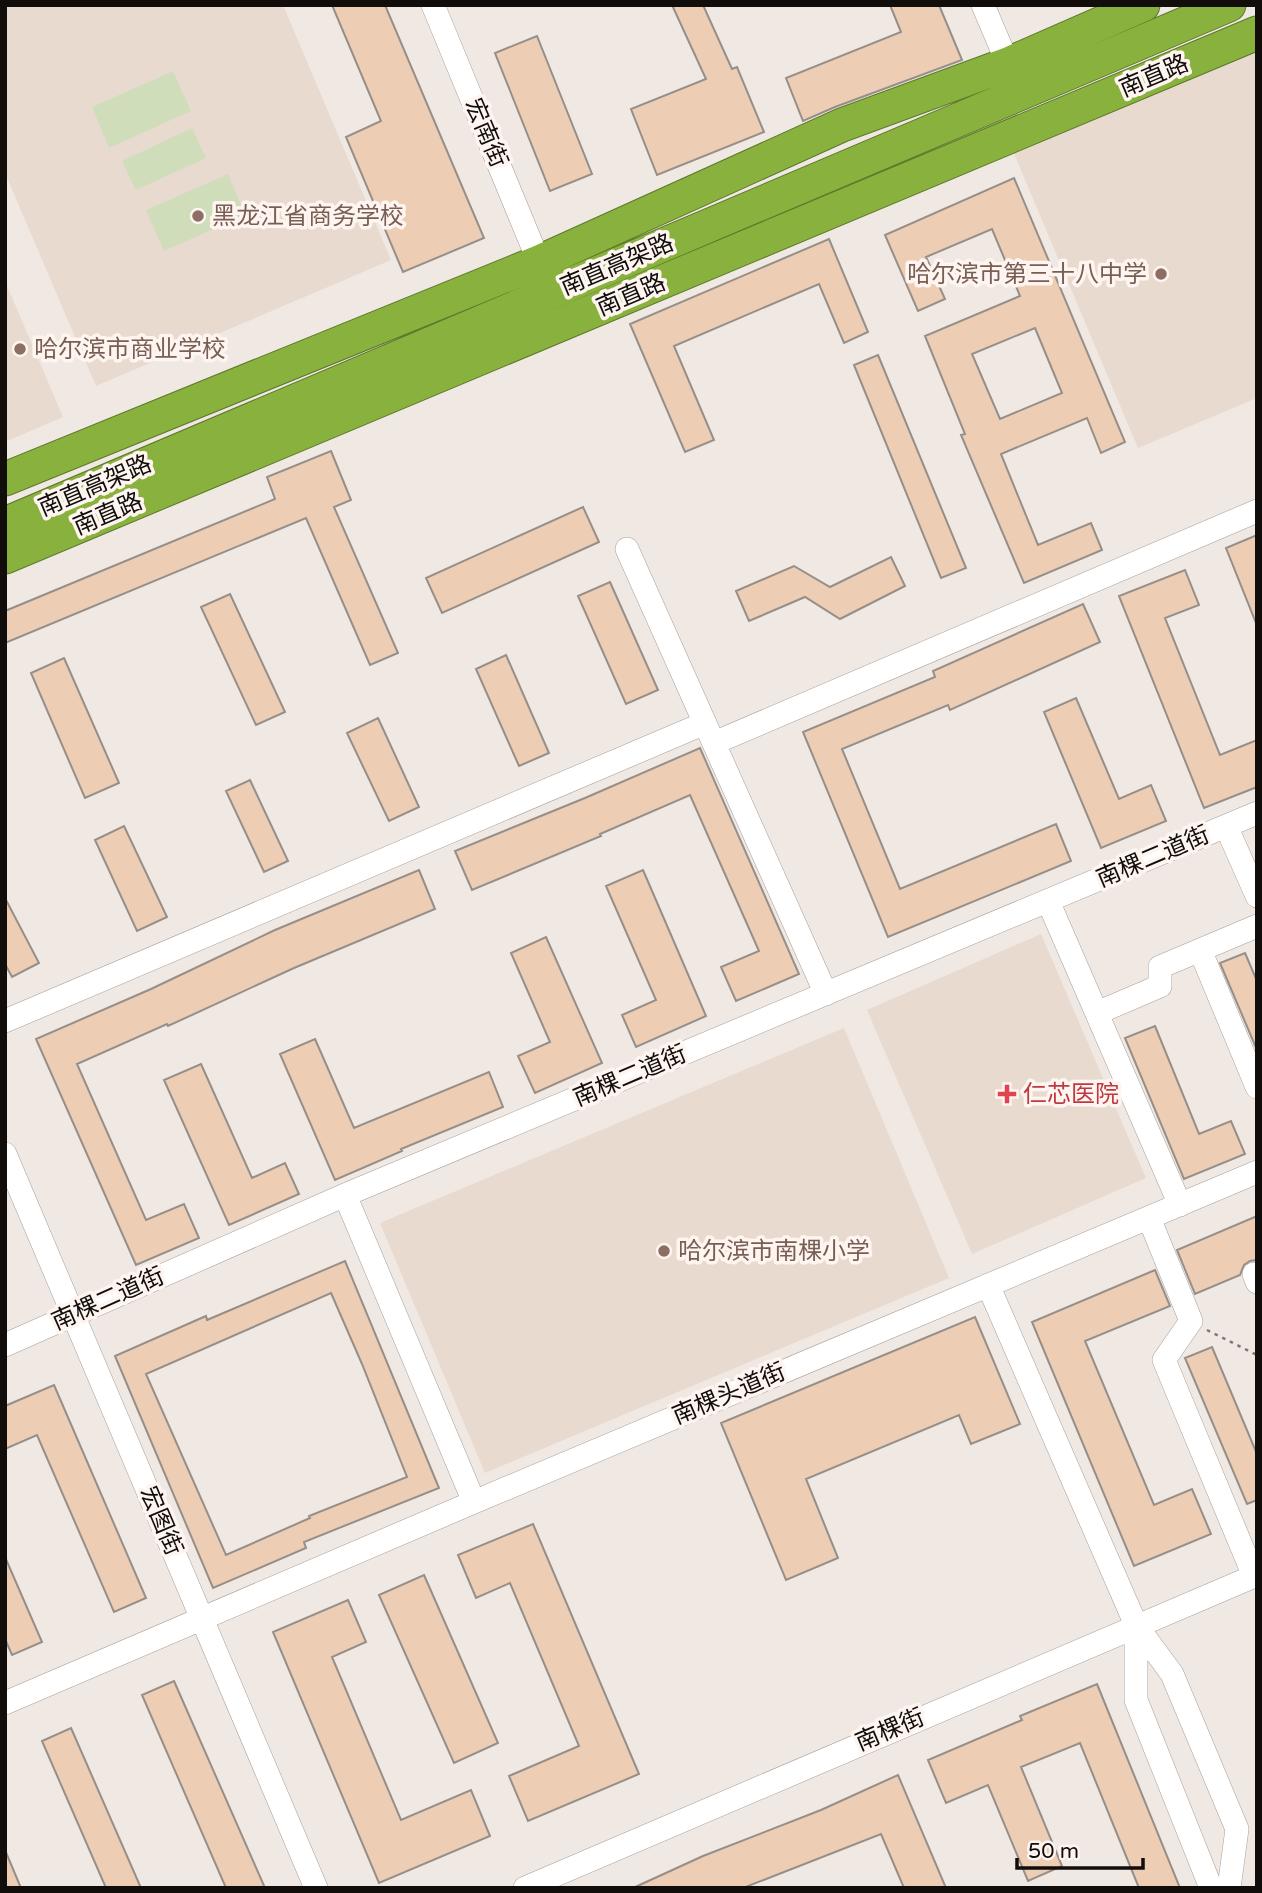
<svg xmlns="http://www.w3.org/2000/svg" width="1262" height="1893" viewBox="0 0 1262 1893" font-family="'Varela Round','Noto Sans SC',sans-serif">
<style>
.built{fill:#e9dad0}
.green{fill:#d0ddba}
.building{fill:#edcdb4;stroke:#968f89;stroke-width:2;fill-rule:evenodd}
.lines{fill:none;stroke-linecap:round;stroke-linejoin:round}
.minor-casing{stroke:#a79f9a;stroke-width:24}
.highway-casing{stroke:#5e782c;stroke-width:35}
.path{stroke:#7e7875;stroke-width:2.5;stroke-dasharray:3.5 5;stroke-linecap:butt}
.minor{stroke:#fff;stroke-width:23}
.highway{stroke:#88b23d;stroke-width:33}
.education-dot{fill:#8d6e63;stroke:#fef5f0;stroke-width:2.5}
.health-dot{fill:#e0444e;stroke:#fef5f0;stroke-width:2.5}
.labels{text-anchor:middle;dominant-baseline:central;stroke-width:7;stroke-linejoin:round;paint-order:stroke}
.street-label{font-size:24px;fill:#100d0b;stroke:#fef5f0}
.education-label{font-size:24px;fill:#785e54;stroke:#fef5f0;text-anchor:start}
.health-label{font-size:24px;fill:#be3a42;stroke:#fef5f0;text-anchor:start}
</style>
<rect width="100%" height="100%" fill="#f0e8e3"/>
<!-- built -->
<path class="built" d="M 5,5 L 283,5 L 391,260 L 96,386 L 5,173 Z
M 1257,46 L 1257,398 L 1138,448 L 1012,149 Z
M 5,281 L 63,417 L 5,442 Z
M 1041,934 L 1146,1178 L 972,1254 L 867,1010 Z
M 844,1028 L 949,1278 L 485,1473 L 380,1223 Z"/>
<!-- green -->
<path class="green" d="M 173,71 L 191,111 L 109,148 L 92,107 Z
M 192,128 L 206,158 L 136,190 L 122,161 Z
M 228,174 L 245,215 L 164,251 L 146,210 Z"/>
<!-- building -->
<path class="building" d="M 332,5 L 385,5 L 484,238 L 403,272 L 346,137 L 381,121 Z
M 672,5 L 703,5 L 732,69 L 737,67 L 764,132 L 657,175 L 631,109 L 706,79 Z
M 890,5 L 939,5 L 962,60 L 835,107 L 803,121 L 786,78 L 901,32 Z
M 537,36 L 592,174 L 550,191 L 495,53 Z
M 1014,178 L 1125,442 L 1101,453 L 1087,418 L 1001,454 L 1038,545 L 1091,523 L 1102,550 L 1024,583 L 961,435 L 965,434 L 925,336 L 1020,296 L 992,229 L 926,257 L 945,299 L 918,311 L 885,235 ZM 1035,328 L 1062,393 L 1000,419 L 972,354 Z
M 829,239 L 868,332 L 844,343 L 819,284 L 674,346 L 714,440 L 685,452 L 630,324 Z
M 878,355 L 966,568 L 941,578 L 854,365 Z
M 331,451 L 351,500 L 334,507 L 398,653 L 370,665 L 306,518 L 5,643 L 5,611 L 275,499 L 267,477 Z
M 583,507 L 599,542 L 442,613 L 426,578 Z
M 1257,535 L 1257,623 L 1256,623 L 1226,548 Z
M 891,557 L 905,586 L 840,619 L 805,597 L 749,621 L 736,591 L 794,566 L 830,587 Z
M 1185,570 L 1199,605 L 1165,618 L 1220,755 L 1257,740 L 1257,787 L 1204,808 L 1119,596 Z
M 610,582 L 658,690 L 626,704 L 578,596 Z
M 230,594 L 285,712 L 256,725 L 201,607 Z
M 1083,604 L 1100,642 L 950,710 L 948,705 L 842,749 L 900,889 L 1056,824 L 1071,861 L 888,937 L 803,732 L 935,677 L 933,671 Z
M 506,655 L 549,753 L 519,766 L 476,669 Z
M 64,658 L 119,783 L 85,798 L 31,673 Z
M 1076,698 L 1119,799 L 1151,785 L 1166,821 L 1101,848 L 1044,712 Z
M 378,718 L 419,807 L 389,821 L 347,733 Z
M 700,748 L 799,974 L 736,1001 L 721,967 L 759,951 L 690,795 L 600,834 L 601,836 L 472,890 L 455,851 L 585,798 Z
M 250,780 L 288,861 L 264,872 L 226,791 Z
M 124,826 L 167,917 L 137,931 L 95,840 Z
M 419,870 L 435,909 L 294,968 L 168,1026 L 167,1024 L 77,1064 L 146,1220 L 184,1204 L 199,1238 L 136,1265 L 36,1039 L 151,989 L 275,930 Z
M 643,870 L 706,1016 L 636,1047 L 622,1015 L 656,1000 L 606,886 Z
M 5,898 L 39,963 L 12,977 L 5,964 Z
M 546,937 L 602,1063 L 535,1093 L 518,1056 L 550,1042 L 511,953 Z
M 1245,953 L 1257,981 L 1257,1050 L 1220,963 Z
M 1155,1026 L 1199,1134 L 1231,1121 L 1245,1154 L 1184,1179 L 1125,1038 Z
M 315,1039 L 354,1128 L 489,1072 L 503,1107 L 401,1149 L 402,1151 L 335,1180 L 280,1054 Z
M 201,1064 L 252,1178 L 285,1163 L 299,1194 L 229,1225 L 164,1080 Z
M 1257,1216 L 1257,1260 L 1250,1261 L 1244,1265 L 1240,1275 L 1195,1294 L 1177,1250 Z
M 345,1261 L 439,1488 L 304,1542 L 306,1548 L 213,1588 L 115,1356 L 206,1316 L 207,1320 ZM 331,1293 L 362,1364 L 407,1477 L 309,1516 L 310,1518 L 226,1555 L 146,1374 Z
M 1155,1270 L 1170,1306 L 1085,1341 L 1154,1505 L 1192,1489 L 1211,1534 L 1134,1566 L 1032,1322 Z
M 975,1317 L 1020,1424 L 971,1444 L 959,1415 L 806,1479 L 838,1558 L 786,1580 L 721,1423 Z
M 1212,1347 L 1257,1454 L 1257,1500 L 1247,1504 L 1185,1358 Z
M 54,1385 L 146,1598 L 114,1612 L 37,1435 L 5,1449 L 5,1406 Z
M 533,1524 L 639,1774 L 528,1821 L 509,1776 L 579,1746 L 510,1583 L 476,1598 L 458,1555 Z
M 5,1557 L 42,1642 L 12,1655 L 5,1639 Z
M 424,1575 L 498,1743 L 454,1763 L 379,1595 Z
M 348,1600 L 366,1642 L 332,1657 L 401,1820 L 471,1790 L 490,1836 L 379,1883 L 273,1632 Z
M 174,1681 L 265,1888 L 226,1888 L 142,1695 Z
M 1097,1684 L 1180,1888 L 1139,1888 L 1080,1743 L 1021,1767 L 1062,1866 L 1028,1881 L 988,1785 L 946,1803 L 928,1760 L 1022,1720 L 1020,1716 Z
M 71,1728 L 141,1888 L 106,1888 L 42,1741 Z
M 898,1775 L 946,1888 L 904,1888 L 881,1834 L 743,1888 L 633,1888 L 703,1856 L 821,1810 Z
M 5,1850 L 21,1888 L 5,1888 Z"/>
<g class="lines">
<!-- minor casing -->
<g class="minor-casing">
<path id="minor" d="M 433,5 L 539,262
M 983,5 L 1008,64
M 627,549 L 826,994
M 714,743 L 1257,511
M 1226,826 L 1257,896
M 1048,901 L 1180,1205
M 1200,950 L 1257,1087
M 1097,1013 L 1160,986 L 1160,967 L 1257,926
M 5,1021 L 705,723
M 5,1154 L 316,1888
M 345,1195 L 474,1502
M 1149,1218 L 1191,1321 L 1164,1360 L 1254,1576
M 1254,1274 L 1257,1282
M 988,1285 L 1136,1625 L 1172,1674 L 1237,1829 L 1229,1888
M 5,1345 L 345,1195 L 1257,813
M 1136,1625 L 1136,1700 L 1211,1888
M 5,1703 L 474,1502 L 1257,1172
M 525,1888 L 1257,1575"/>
</g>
<!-- highway casing -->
<g class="highway-casing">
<path id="highway" d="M 5,479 L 539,262 L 842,125 L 1008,64 L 1143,5
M 5,524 L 1229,5
M 5,557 L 1257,33"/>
</g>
<!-- path -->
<path class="path" d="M 1207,1330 L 1257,1355"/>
<!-- minor -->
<use href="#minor" class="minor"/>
<!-- highway -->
<use href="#highway" class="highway"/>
</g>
<!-- markers -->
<g class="education-dot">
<circle cx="198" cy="216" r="7"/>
<circle cx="1161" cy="274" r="7"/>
<circle cx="20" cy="349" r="7"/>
<circle cx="664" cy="1251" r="7"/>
</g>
<path class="health-dot" d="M1003.5 1083.5h7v7h7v7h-7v7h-7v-7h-7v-7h7z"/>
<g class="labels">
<!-- street labels -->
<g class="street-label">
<text transform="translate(1154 76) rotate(-23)">南直路</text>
<text transform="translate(486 133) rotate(67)">宏南街</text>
<text transform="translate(617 265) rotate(-23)">南直高架路</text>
<text transform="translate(631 295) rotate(-23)">南直路</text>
<text transform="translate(95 486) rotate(-23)">南直高架路</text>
<text transform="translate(108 514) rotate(-23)">南直路</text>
<text transform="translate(1153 857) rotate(-23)">南棵二道街</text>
<text transform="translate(630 1076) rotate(-23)">南棵二道街</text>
<text transform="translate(108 1299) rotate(-24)">南棵二道街</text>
<text transform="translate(729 1394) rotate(-23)">南棵头道街</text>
<text transform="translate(161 1521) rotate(67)">宏图街</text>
<text transform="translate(890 1730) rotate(-23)">南棵街</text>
</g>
<!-- education labels -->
<g class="education-label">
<text x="212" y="216">黑龙江省商务学校</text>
<text x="1147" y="274" text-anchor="end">哈尔滨市第三十八中学</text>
<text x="34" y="349">哈尔滨市商业学校</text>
<text x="678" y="1251">哈尔滨市南棵小学</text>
</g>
<!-- health labels -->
<g class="health-label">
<text x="1023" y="1094">仁芯医院</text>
</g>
</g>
<!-- border -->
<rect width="1262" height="1893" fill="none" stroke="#100d0b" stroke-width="14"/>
<!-- scale -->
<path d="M1017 1858v10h126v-10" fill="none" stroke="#100d0b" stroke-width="3.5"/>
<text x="1028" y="1858" font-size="21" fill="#100d0b" stroke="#fef5f0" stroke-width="5" paint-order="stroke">50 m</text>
</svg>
